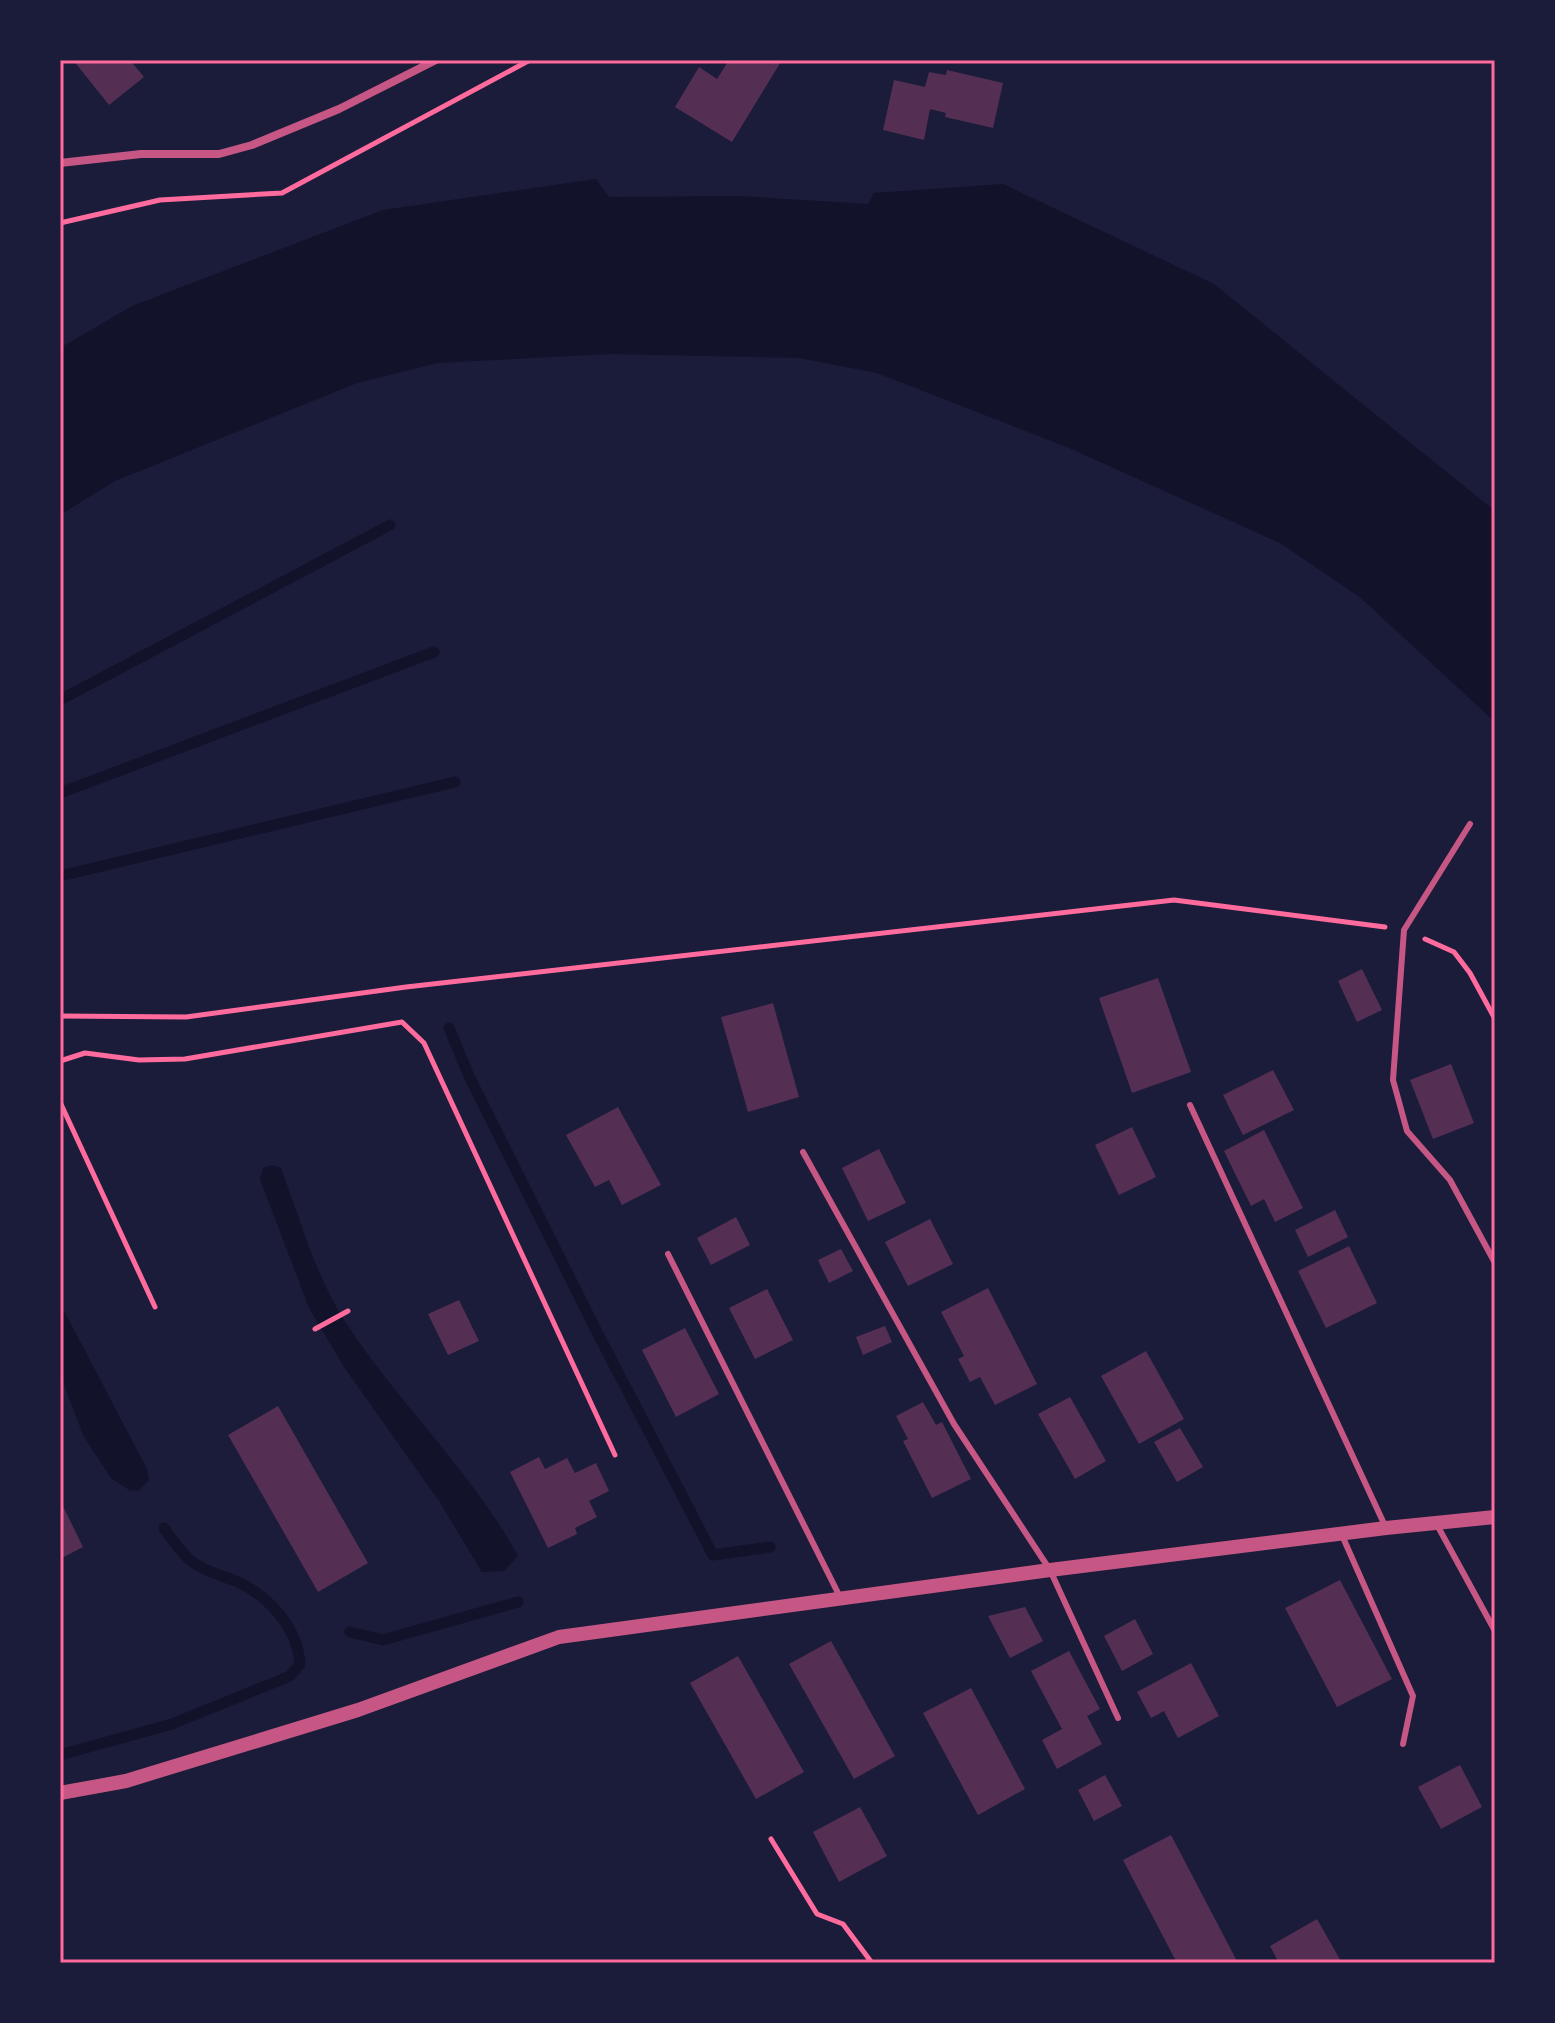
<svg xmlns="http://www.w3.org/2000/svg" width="1555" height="2023" viewBox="0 0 1555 2023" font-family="Raleway,sans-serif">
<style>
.water{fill:#12122b}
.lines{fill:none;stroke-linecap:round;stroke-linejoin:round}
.stream{stroke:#12122b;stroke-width:11}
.building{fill:#542f53}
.path{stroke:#ff6b9d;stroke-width:5}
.service{stroke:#c65784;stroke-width:6}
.minor{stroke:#c65784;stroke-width:8}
.tertiary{stroke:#c65784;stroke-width:14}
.neatline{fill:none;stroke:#ff6b9d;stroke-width:3}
</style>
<rect width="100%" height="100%" fill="#1b1b3a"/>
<!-- water -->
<path class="water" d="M 596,179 L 609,197 L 739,196 L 868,204 L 874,193 L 1003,184 L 1214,284 L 1495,511 L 1495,722 L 1361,598 L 1280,543 L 1069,448 L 877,373 L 799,358 L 611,354 L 438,363 L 357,383 L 115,481 L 60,515 L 60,348 L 132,306 L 383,210 Z
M 272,1165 L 281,1168 C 300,1219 315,1274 344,1320 C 397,1402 471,1470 518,1556 L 504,1571 L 482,1572 L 439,1501 L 344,1367 L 309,1308 L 260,1179 L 263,1168 Z
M 60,1303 L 147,1469 L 149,1480 L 138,1491 L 129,1490 L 111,1478 L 84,1437 L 60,1374 Z"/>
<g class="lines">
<!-- stream -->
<path class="stream" d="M 60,700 L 390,525
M 60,793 L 434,652
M 60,876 L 455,782
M 449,1028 L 469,1076 L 597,1332 L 713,1555 L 770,1547
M 350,1632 L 383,1640 L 518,1602
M 60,1755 L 172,1724 L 290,1676 L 300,1664 C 298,1629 270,1597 238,1582 C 221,1575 202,1571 188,1558 C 179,1550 171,1538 164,1528"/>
</g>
<!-- building -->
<path class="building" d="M 73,60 L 130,60 L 144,77 L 109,105 Z
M 729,60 L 782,60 L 732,142 L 675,107 L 699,67 L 717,79 Z
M 947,70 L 1003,83 L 993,128 L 945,117 L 946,113 L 930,109 L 924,140 L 883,130 L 894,80 L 925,87 L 929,72 L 946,75 Z
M 1362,969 L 1382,1010 L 1357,1022 L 1338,981 Z
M 1158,978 L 1191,1072 L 1132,1093 L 1099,998 Z
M 773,1003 L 799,1097 L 748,1112 L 721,1017 Z
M 1451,1064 L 1474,1123 L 1433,1139 L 1410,1080 Z
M 1273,1070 L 1294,1110 L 1243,1135 L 1223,1095 Z
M 618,1107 L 661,1185 L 622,1205 L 609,1180 L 595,1187 L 566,1135 Z
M 1132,1127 L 1156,1177 L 1119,1195 L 1095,1145 Z
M 1264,1130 L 1303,1208 L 1275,1222 L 1264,1199 L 1251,1206 L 1224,1151 Z
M 879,1149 L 906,1203 L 868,1221 L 842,1168 Z
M 1335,1210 L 1348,1237 L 1308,1257 L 1295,1230 Z
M 736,1217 L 750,1245 L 711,1265 L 697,1238 Z
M 930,1219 L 953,1264 L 908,1286 L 885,1242 Z
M 1349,1246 L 1377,1303 L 1326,1328 L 1298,1271 Z
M 841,1249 L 853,1271 L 829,1283 L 818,1260 Z
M 988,1288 L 1037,1384 L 995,1405 L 980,1377 L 970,1382 L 958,1359 L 964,1356 L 941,1312 Z
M 767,1289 L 793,1340 L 755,1359 L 729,1308 Z
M 459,1300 L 479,1341 L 448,1355 L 428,1314 Z
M 885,1326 L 892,1342 L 863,1355 L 856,1337 Z
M 685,1328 L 719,1394 L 676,1417 L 642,1350 Z
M 1146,1351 L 1184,1419 L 1139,1444 L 1101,1376 Z
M 1070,1397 L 1106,1461 L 1075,1479 L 1038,1414 Z
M 923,1402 L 936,1425 L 942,1422 L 971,1479 L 932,1498 L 903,1441 L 908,1439 L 896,1416 Z
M 278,1406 L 368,1563 L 318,1592 L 228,1435 Z
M 1180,1428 L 1203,1467 L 1177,1482 L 1154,1442 Z
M 539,1457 L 545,1469 L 567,1458 L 575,1473 L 596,1463 L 609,1491 L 589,1501 L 597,1517 L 575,1528 L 577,1534 L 548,1548 L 510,1472 Z
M 60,1500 L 83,1547 L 60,1559 Z
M 1340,1580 L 1392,1679 L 1337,1707 L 1285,1608 Z
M 1025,1607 L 1043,1641 L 1010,1658 L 988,1616 Z
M 1135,1619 L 1153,1654 L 1122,1671 L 1104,1636 Z
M 831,1641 L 895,1756 L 854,1779 L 789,1664 Z
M 1069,1651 L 1100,1709 L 1087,1716 L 1102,1744 L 1057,1769 L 1042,1740 L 1062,1729 L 1031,1671 Z
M 738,1656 L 804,1772 L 756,1799 L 690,1683 Z
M 1191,1663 L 1219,1716 L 1178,1738 L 1164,1711 L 1151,1718 L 1137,1692 Z
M 971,1688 L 1025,1789 L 978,1815 L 923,1713 Z
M 1460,1765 L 1482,1807 L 1441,1829 L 1418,1787 Z
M 1105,1775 L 1122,1806 L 1094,1821 L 1078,1790 Z
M 860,1807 L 887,1856 L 839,1882 L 813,1832 Z
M 1171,1835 L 1238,1963 L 1177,1963 L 1123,1860 Z
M 1317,1919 L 1342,1963 L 1279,1963 L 1270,1946 Z"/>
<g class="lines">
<!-- path -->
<path class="path" d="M 60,223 L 160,200 L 282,193 L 530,60
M 1425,939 L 1454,952 L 1470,973 L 1495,1019
M 60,1016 L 186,1017 L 406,987 L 1174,900 L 1385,927
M 60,1061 L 85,1053 L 139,1060 L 185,1059 L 402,1022 L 424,1043 L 615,1455
M 60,1102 L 155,1307
M 315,1329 L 348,1311
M 771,1839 L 817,1914 L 843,1924 L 872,1963"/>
<!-- service -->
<path class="service" d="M 1470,824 L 1404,930 L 1393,1080 L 1407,1131 L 1450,1180 L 1495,1263
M 1190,1105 L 1386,1528
M 803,1152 L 954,1424 L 1050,1570 L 1118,1718
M 668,1254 L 840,1597
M 1436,1523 L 1495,1631
M 1341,1533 L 1413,1696 L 1403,1744"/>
<!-- minor -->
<path class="minor" d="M 60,163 L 141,154 L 219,154 L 252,145 L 339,109 L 436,60"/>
<!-- tertiary -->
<path class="tertiary" d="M 60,1793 L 126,1781 L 358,1710 L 559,1637 L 1050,1570 L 1386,1528 L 1495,1517"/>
</g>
<!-- border -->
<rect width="1555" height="2023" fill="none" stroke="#1b1b3a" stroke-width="124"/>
<rect x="62" y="62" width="1431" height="1899" class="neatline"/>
</svg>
